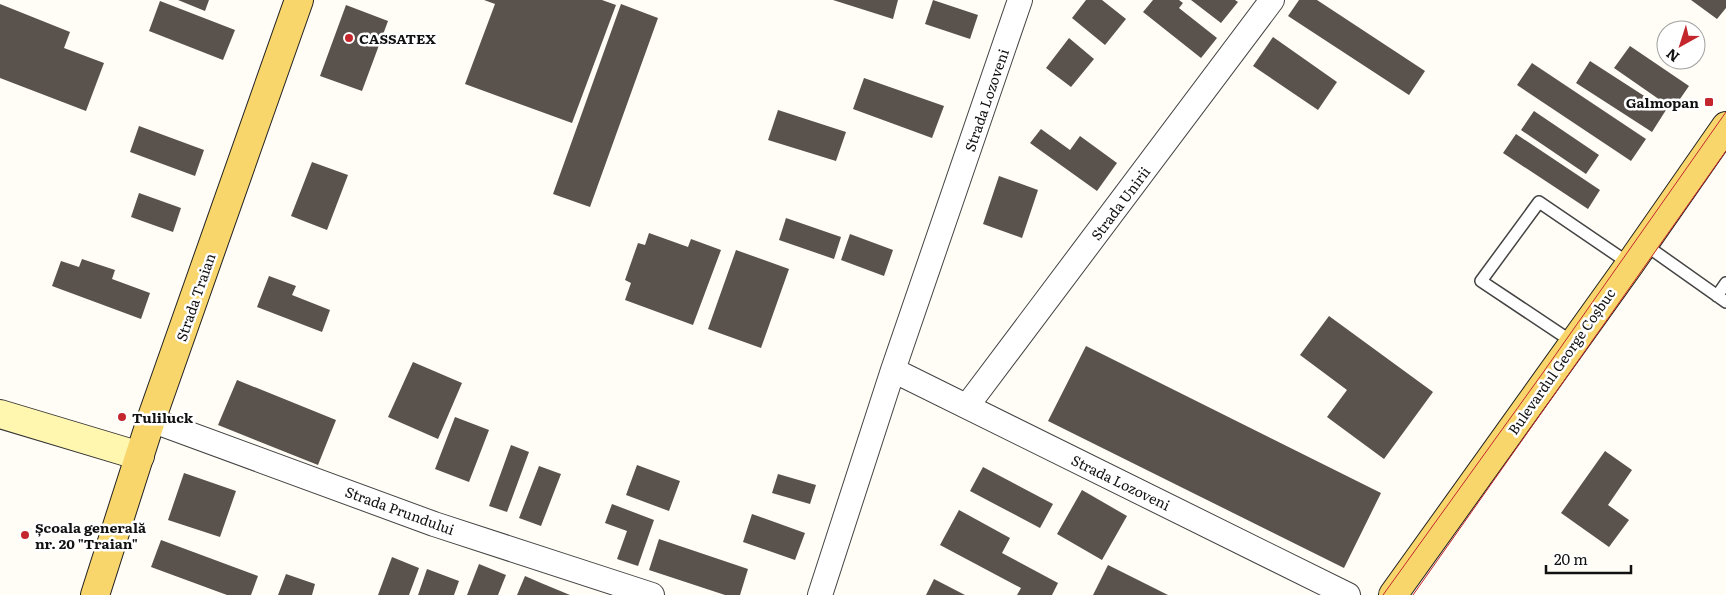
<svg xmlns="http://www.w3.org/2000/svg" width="1726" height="595" viewBox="0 0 1726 595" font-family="Literata,serif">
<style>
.building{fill:#5a524d}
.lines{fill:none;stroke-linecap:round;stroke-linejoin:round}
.lane-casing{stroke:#444;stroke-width:14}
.street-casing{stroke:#444;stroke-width:26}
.secondary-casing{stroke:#333;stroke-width:30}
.primary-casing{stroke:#222;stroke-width:30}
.lane{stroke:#fff;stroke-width:11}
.street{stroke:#fff;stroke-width:24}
.secondary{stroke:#fff6b0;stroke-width:28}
.primary{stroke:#f9d66b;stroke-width:28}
.tram{stroke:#c4262e;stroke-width:1}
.poi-dot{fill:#c4262e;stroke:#fff;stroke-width:2}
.labels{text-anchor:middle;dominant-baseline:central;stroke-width:5;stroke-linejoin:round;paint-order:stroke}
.poi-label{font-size:14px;font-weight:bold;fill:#111;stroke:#fff;text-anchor:start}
.street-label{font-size:14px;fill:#111;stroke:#fff}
</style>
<rect width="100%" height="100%" fill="#fffdf5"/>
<!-- building -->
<path class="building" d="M 178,0 L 209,0 L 205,11 Z
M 484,0 L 602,0 L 616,5 L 572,123 L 465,84 L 495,4 Z
M 833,0 L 898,0 L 893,19 Z
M 933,0 L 978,15 L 970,39 L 925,24 Z
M 1086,0 L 1102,0 L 1126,19 L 1105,45 L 1072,18 Z
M 1153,0 L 1179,0 L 1183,3 L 1179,8 L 1217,38 L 1201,58 L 1143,12 Z
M 1191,0 L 1235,0 L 1238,2 L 1221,23 Z
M 1299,0 L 1317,0 L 1425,71 L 1409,95 L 1288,16 Z
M 1691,0 L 1726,0 L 1726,8 L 1717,19 Z
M 160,1 L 235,30 L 223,60 L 149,31 Z
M 0,4 L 70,32 L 64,48 L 104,63 L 86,111 L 0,78 Z
M 621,4 L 658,18 L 590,207 L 553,194 Z
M 346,5 L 388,21 L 362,91 L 320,76 Z
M 1273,37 L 1337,82 L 1318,110 L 1253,66 Z
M 1069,38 L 1094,59 L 1071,87 L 1046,68 Z
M 1630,46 L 1689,86 L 1673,109 L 1614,68 Z
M 1590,61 L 1666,110 L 1652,132 L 1576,83 Z
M 1532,63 L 1646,139 L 1631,161 L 1517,85 Z
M 864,78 L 944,106 L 932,138 L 853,109 Z
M 778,110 L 846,132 L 836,161 L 768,140 Z
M 1534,111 L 1599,155 L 1586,174 L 1521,130 Z
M 139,126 L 204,150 L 195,176 L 130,152 Z
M 1041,129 L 1070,150 L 1080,136 L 1117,163 L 1097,191 L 1030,143 Z
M 1516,134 L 1600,190 L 1588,209 L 1503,153 Z
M 312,162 L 348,175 L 327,230 L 291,216 Z
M 999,176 L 1038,190 L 1022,238 L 983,224 Z
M 139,193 L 181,208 L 173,232 L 131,217 Z
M 786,218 L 841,237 L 834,259 L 779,240 Z
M 649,233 L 688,247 L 691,239 L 721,250 L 693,325 L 625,300 L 631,283 L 625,280 L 638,243 L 645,245 Z
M 850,234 L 893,250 L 884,276 L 841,260 Z
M 736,250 L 789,269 L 761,348 L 708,329 Z
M 82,259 L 115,270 L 112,279 L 150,293 L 141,319 L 52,286 L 61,261 L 79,267 Z
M 269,276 L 296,286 L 292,295 L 330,310 L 322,332 L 257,307 Z
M 1329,316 L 1433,392 L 1384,459 L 1327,417 L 1347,390 L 1300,355 Z
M 1086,346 L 1381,493 L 1344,568 L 1048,421 Z
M 413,362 L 462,383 L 438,439 L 388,417 Z
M 237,380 L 336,420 L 318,465 L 218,425 Z
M 455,417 L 489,430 L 469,482 L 435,469 Z
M 511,445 L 529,452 L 507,512 L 489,506 Z
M 1605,451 L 1632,470 L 1608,505 L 1629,520 L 1609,547 L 1561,513 Z
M 637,465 L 680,481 L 669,511 L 626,495 Z
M 539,466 L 561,474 L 541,526 L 519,518 Z
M 983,467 L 1053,504 L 1040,528 L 970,491 Z
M 184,473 L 236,491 L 220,537 L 168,520 Z
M 778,474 L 816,485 L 810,504 L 772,493 Z
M 1082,490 L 1127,516 L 1102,560 L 1057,534 Z
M 612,504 L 654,520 L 638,566 L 617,559 L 627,531 L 605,523 Z
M 959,510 L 1010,538 L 1002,553 L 1058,583 L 1052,595 L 1017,595 L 1021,588 L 940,545 Z
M 752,514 L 805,533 L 795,560 L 743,542 Z
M 659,539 L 748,569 L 740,595 L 725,595 L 649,570 Z
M 161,540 L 258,576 L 251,595 L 227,595 L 151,567 Z
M 392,557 L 419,568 L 409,595 L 378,595 Z
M 479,564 L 506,575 L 498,595 L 467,595 Z
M 1108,565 L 1168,595 L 1093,595 Z
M 427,569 L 459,581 L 454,595 L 418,595 Z
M 286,574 L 315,584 L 312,595 L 278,595 Z
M 525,576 L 541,583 L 570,595 L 517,595 Z
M 934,579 L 965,595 L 926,595 Z"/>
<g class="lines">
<!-- lane casing -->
<g class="lane-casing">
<path id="lane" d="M 1644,244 L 1726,302
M 1717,296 L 1726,283
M 1574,343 L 1481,281 L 1539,202 L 1630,264"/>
</g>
<!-- street casing -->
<g class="street-casing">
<path id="street" d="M 893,370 L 1348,595
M 967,406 L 1272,0
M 151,420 L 434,524 L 652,595
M 820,595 L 893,370 L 1020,0"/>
</g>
<!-- secondary casing -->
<g class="secondary-casing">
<path id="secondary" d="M 0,414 L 140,456"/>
</g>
<!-- primary casing -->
<g class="primary-casing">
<path id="primary" d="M 95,595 L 151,420 L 299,0
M 1393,595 L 1630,264 L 1726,126"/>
</g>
<!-- lane -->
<use href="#lane" class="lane"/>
<!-- street -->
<use href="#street" class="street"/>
<!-- secondary -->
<use href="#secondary" class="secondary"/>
<!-- primary -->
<use href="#primary" class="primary"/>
<!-- tram -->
<path class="tram" d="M 1383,595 L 1542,374 L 1726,112
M 1413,595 L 1726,151"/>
</g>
<!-- markers -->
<g class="poi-dot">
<circle cx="349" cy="38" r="5"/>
<rect x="1704" y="97" width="10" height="10" rx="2.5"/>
<circle cx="122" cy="417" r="5"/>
<circle cx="25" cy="535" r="5"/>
</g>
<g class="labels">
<!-- poi labels -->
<g class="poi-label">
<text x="359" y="38">CASSATEX</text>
<text x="1699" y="102" text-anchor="end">Galmopan</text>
<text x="132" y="417">Tuliluck</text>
<text x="35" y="527">Școala generală<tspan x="35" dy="16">nr. 20 "Traian"</tspan></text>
</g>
<!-- street labels -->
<g class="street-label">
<text transform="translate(986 100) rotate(-71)">Strada Lozoveni</text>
<text transform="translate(1120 203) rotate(-53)">Strada Unirii</text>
<text transform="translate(195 297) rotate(-71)">Strada Traian</text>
<text transform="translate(1561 361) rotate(-55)">Bulevardul George Coșbuc</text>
<text transform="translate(1121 482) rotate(26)">Strada Lozoveni</text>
<text transform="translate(400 510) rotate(20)">Strada Prundului</text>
</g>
</g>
<!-- north arrow -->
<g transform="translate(1681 45) rotate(219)"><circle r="24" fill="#ffffff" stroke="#a0a0a0"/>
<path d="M0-4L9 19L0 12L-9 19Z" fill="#c4262e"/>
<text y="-8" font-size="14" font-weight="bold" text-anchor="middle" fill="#111111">N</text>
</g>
<!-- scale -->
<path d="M1546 565v8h85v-8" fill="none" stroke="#111111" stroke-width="2.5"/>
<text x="1554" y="565" font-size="15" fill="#111111" stroke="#ffffff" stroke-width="4" paint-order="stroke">20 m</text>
</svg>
